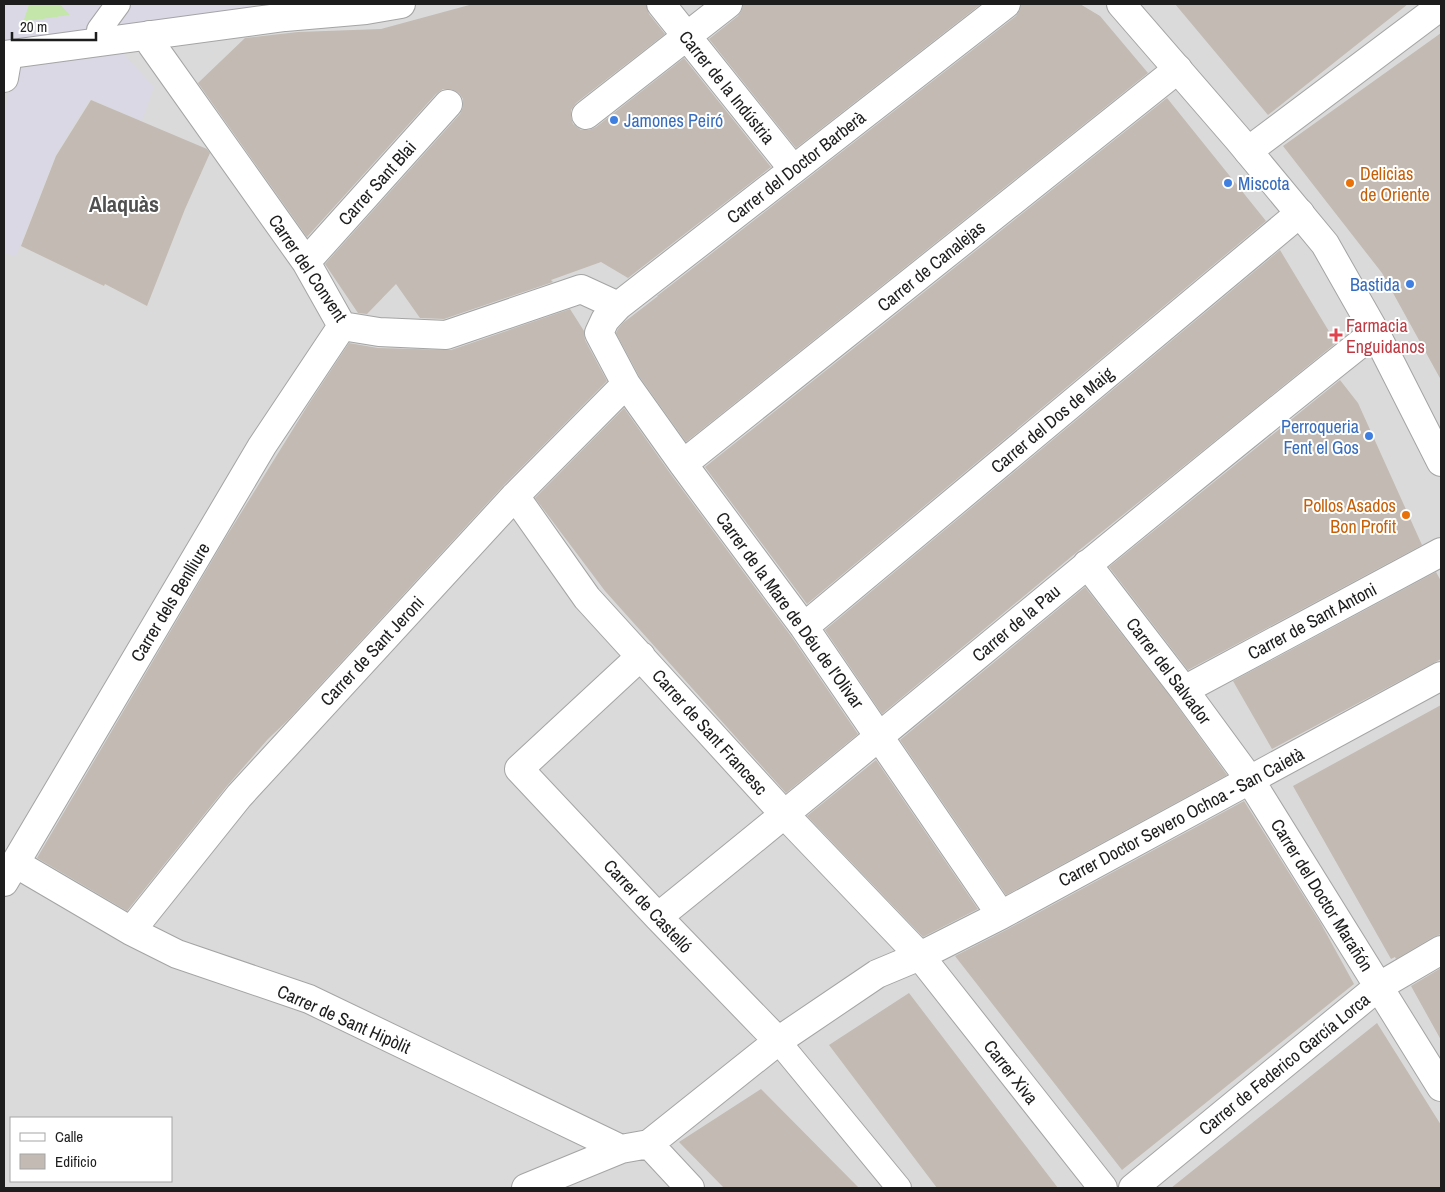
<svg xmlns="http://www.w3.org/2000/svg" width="1445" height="1192" viewBox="0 0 1445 1192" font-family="'Archivo Narrow',sans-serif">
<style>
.residential{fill:#dbdada;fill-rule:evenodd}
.garden{fill:#c5e6ab}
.plaza{fill:#d9d8e4}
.building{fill:#c2bab3}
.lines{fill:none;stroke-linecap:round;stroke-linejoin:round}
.pedestrian-casing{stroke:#a4a4a4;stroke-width:26}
.minor-casing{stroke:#a4a4a4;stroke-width:30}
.tertiary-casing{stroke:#a4a4a4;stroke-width:30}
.pedestrian{stroke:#fff;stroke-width:24}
.minor{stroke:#fff;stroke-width:28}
.tertiary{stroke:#fff;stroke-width:28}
.shop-dot{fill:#3f7fe0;stroke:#fff;stroke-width:2}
.food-dot{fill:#e8710a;stroke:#fff;stroke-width:2}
.health-dot{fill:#e0444e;stroke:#fff;stroke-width:2}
.labels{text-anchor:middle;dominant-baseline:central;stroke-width:4;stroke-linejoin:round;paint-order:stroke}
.street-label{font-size:18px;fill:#1d1d1d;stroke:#fff}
.shop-label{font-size:18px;fill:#366cbe;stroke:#fff;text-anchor:start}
.food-label{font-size:18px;fill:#c56008;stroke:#fff;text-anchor:start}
.health-label{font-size:18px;fill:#be3a42;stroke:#fff;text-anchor:start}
.district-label{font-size:22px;font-weight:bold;fill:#505050;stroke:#fff}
</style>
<rect width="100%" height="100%" fill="#eeebe4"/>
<!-- residential -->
<path class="residential" d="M 4,4 L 1441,4 L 1441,1188 L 4,1188 ZM 11,1118 L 171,1118 L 171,1181 L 11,1181 Z"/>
<!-- garden -->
<path class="garden" d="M 29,4 L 60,4 L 70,15 L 23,22 Z"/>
<!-- plaza -->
<path class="plaza" d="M 4,4 L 29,4 L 23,22 L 70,15 L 60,4 L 281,4 L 4,42 Z
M 122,52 L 154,87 L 142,121 L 90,99 L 56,154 L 16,256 L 4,253 L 4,120 L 14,61 Z"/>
<!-- building -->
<path class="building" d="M 473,4 L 646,4 L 649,14 L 665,34 L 576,103 L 571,110 L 571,117 L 573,124 L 581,130 L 589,130 L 596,127 L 684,58 L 771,167 L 628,278 L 601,262 L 551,280 L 553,282 L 444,319 L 420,318 L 396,284 L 367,314 L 358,313 L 325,264 L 460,114 L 463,107 L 463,99 L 459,93 L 451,89 L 443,89 L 436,94 L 307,237 L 198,83 L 245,38 L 298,32 L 381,29 Z
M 743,4 L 981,4 L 796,148 L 709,39 L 738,16 L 742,10 Z
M 1021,4 L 1080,4 L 1100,16 L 1148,73 L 686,442 L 639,376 L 616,333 L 618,329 L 623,323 L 658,296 L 657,296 L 1016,16 L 1020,10 Z
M 1175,4 L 1408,4 L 1268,115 Z
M 1441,33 L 1441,380 L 1382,273 L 1283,146 Z
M 1167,98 L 1266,221 L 807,604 L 705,467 Z
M 91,100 L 207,149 L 210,153 L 185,209 L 147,306 L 105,284 L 104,286 L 21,246 L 56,156 Z
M 1280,250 L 1336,343 L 1077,552 L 882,714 L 825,630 Z
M 570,309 L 584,331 L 585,340 L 607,381 L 504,485 L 288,720 L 268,739 L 227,786 L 127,911 L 37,858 L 223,542 L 308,405 L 349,343 L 378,348 L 451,350 Z
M 1340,380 L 1358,403 L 1422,545 L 1188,670 L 1109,567 Z
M 624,408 L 670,473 L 791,636 L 858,734 L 786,793 L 605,591 L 535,498 Z
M 1436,572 L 1441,581 L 1441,659 L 1272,749 L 1233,681 Z
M 1085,587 L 1172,699 L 1227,775 L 1006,895 L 900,740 Z
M 1441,705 L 1441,934 L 1433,937 L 1396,959 L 1395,957 L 1391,959 L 1293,786 Z
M 876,760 L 978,909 L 923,937 L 807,816 Z
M 1244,801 L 1320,922 L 1354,984 L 1122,1170 L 955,956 L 1008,929 Z
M 1441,968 L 1441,1040 L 1411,986 Z
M 909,993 L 1022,1141 L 1058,1188 L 937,1188 L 829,1045 Z
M 1377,1023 L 1441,1125 L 1441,1188 L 1171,1188 Z
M 761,1089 L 859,1188 L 724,1188 L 679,1142 Z"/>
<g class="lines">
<!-- pedestrian casing -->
<g class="pedestrian-casing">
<path id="pedestrian" d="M 99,30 L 118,4
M 778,1041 L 899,1188"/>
</g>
<!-- minor casing -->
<g class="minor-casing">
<path id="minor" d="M 661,4 L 793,169
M 150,35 L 152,45 L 306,262 L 342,326 L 379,332 L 446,335 L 581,289 L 618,306 L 1006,4
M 4,78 L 8,55
M 586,115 L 728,4
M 1248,151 L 1441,6
M 306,262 L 448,104
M 618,306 L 605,320 L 599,333 L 626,384 L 683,464 L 804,627 L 1001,915
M 683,464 L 1178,69
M 515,496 L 587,598 L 785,815 L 920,956 L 1103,1188
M 1087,564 L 1184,690 L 1250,780 L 1441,1087
M 804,627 L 1300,213
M 641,656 L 519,769 L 658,917 L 778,1041
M 1184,690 L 1441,552
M 15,863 L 131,931 L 177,954 L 309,999 L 621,1149
M 4,882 L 262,446 L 342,326
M 658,917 C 898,724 1133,523 1375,332
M 131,931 L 239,796 L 515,496 L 626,384
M 649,1144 L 690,1188
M 526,1188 L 621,1149 L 649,1144 L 778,1041 L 877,974 L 920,956 L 1001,915 L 1441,676
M 1133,1188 L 1378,987 L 1441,950"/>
</g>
<!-- tertiary casing -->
<g class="tertiary-casing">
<path id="tertiary" d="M 1121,4 L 1238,139 L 1325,244 L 1375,332 L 1441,462
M 4,55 L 285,17 L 366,10 L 401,4"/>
</g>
<!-- pedestrian -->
<use href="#pedestrian" class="pedestrian"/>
<!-- minor -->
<use href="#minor" class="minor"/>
<!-- tertiary -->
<use href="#tertiary" class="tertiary"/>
</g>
<!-- markers -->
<g class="shop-dot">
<circle cx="614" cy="120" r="5"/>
<circle cx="1228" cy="183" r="5"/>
<circle cx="1410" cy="284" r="5"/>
<circle cx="1369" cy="436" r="5"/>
</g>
<g class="food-dot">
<circle cx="1350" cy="183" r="5"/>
<circle cx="1406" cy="515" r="5"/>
</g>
<path class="health-dot" d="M1333.5 327.5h5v5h5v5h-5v5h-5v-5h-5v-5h5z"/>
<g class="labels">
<!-- street labels -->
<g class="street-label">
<text transform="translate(727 87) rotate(51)">Carrer de la Indústria</text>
<text transform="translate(796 167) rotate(-38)">Carrer del Doctor Barberà</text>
<text transform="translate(377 183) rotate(-48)">Carrer Sant Blai</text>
<text transform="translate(931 266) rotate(-39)">Carrer de Canalejas</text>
<text transform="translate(308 268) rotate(56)">Carrer del Convent</text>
<text transform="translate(1052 420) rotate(-40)">Carrer del Dos de Maig</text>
<text transform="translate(170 602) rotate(-59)">Carrer dels Benlliure</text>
<text transform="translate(790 610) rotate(54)">Carrer de la Mare de Déu de l'Olivar</text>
<text transform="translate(1312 621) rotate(-28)">Carrer de Sant Antoni</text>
<text transform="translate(1016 623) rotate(-40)">Carrer de la Pau</text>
<text transform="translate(372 651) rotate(-47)">Carrer de Sant Jeroni</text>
<text transform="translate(1169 671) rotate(53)">Carrer del Salvador</text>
<text transform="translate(710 732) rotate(48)">Carrer de Sant Francesc</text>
<text transform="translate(1181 817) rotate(-28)">Carrer Doctor Severo Ochoa - San Caietà</text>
<text transform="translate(1322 895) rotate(58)">Carrer del Doctor Marañón</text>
<text transform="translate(648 906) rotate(47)">Carrer de Castelló</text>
<text transform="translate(344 1019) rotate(24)">Carrer de Sant Hipòlit</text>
<text transform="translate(1284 1064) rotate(-39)">Carrer de Federico García Lorca</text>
<text transform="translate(1011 1072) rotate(52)">Carrer Xiva</text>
</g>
<!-- shop labels -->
<g class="shop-label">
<text x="624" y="120">Jamones Peiró</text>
<text x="1238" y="183">Miscota</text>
<text x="1400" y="284" text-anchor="end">Bastida</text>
<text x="1359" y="426" text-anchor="end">Perroqueria<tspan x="1359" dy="21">Fent el Gos</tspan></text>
</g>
<!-- food labels -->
<g class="food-label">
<text x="1360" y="173">Delicias<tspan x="1360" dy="21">de Oriente</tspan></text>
<text x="1396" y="505" text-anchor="end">Pollos Asados<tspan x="1396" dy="21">Bon Profit</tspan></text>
</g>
<!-- health labels -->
<g class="health-label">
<text x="1346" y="325">Farmacia<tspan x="1346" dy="21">Enguidanos</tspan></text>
</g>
<!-- district labels -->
<g class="district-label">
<text x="124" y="204">Alaquàs</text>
</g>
</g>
<!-- border -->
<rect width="1445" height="1192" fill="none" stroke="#1d1d1d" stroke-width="10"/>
<!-- legend -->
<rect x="10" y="1117" width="162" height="65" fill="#ffffff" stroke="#a5a5a5"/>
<rect x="20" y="1133" width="25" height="8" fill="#ffffff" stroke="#a5a5a5"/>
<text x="55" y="1142" font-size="15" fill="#1d1d1d">Calle</text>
<rect x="20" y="1154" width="25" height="15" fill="#c2bab3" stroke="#a5a5a5"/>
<text x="55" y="1167" font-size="15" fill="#1d1d1d">Edificio</text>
<!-- scale -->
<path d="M12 32v8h84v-8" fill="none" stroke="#1d1d1d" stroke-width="2.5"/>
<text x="20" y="32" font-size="15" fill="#1d1d1d" stroke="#ffffff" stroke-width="4" paint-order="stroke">20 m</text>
</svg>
